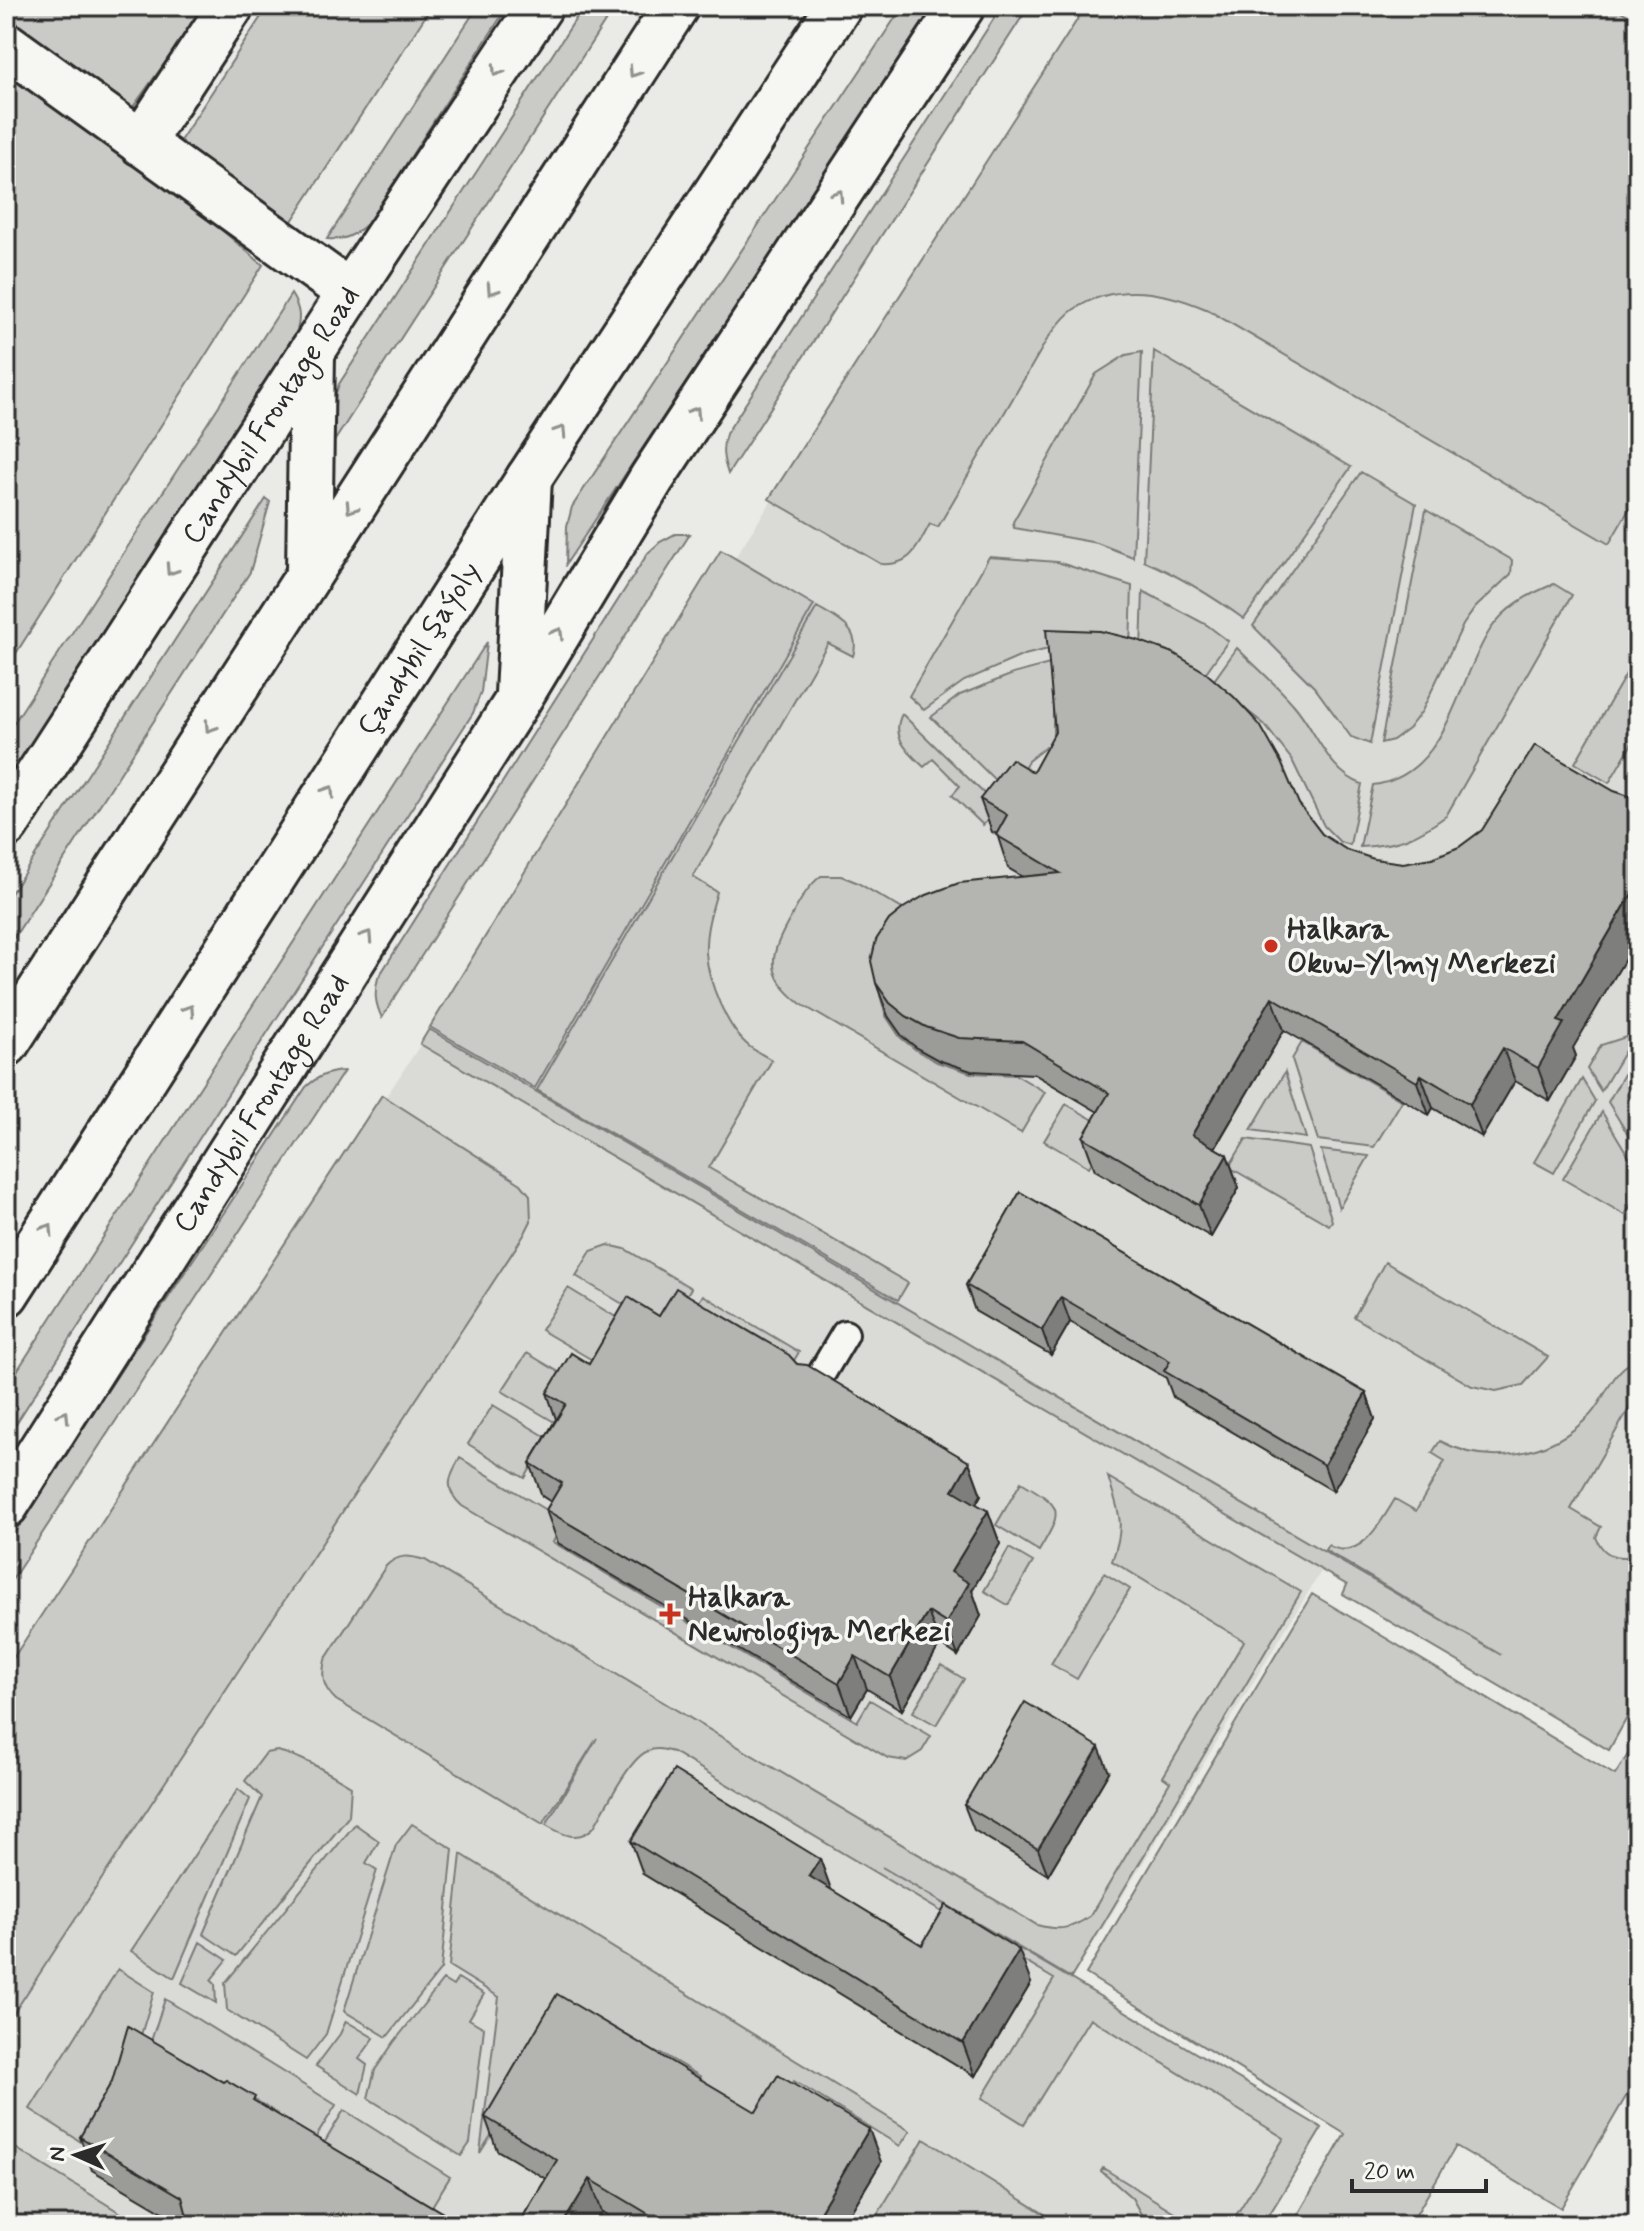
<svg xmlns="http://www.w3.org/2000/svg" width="1644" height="2231" viewBox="0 0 1644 2231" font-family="Mynerve,sans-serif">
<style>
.built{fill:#dadad6}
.green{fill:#cacac7;stroke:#7a7a79;stroke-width:2}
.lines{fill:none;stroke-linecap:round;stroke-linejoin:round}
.lane-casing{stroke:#2b2b2b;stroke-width:32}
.street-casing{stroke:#2b2b2b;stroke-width:50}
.secondary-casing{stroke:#2b2b2b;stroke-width:50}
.lane{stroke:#f6f6f2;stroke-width:26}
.street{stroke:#f6f6f2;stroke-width:44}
.secondary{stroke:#f6f6f2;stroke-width:44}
.wall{fill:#9b9b98;stroke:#2b2b2b;stroke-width:2}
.shaded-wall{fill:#7e7e7c;stroke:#2b2b2b;stroke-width:2}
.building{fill:#b4b4b1;stroke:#2b2b2b;stroke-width:2}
.oneway{stroke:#90908e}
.poi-dot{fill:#c8321e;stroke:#f6f6f2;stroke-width:3}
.labels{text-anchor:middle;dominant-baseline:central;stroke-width:7;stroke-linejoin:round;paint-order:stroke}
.street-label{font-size:30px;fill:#2b2b2b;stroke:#f6f6f2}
.poi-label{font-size:30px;font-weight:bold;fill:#2b2b2b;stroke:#f6f6f2;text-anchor:start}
</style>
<rect width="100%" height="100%" fill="#eaeae6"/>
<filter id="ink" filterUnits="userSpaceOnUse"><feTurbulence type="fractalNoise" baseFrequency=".0125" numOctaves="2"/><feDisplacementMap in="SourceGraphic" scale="16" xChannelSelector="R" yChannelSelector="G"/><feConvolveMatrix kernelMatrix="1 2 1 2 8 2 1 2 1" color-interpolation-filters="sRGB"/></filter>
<g filter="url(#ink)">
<!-- built -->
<path class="built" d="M 1091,6 L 1600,6 L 1638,29 L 1638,1701 L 1623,1726 L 1331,1555 L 1072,1979 L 1323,2128 L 1264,2225 L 6,2225 L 6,1674 L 432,1027 Z"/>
<!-- green -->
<path class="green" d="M 6,6 L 206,6 L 130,111 L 6,21 Z
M 268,6 L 432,6 L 290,224 L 180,141 Z
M 478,6 L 508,6 L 368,223 C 355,235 345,241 327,239 Z
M 584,6 L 615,6 L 328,451 L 333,402 L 339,384 Z
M 903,6 L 935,6 L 566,564 L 567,526 L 572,507 Z
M 1002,6 L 1029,6 L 728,474 C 723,459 721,449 726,434 Z
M 1086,6 L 1612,6 L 1638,21 L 1638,494 L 1609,544 L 1206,309 C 1164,291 1114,282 1073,310 C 1063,317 1055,329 1048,338 L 938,527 L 930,524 C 917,547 912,566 881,564 L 769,499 Z
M 6,69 L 165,182 L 263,265 L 6,669 Z
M 291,294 C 300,308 301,318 296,334 L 6,783 L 6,735 Z
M 1154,351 L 1351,467 L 1244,619 C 1212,596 1180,576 1144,561 Z
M 1142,352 L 1133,557 L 1097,543 L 1014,528 L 1013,522 L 1096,374 L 1126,355 Z
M 1361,472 L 1416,504 L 1370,744 L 1351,737 L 1315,688 L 1253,626 Z
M 266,499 L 270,502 L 250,572 L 6,950 L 6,901 Z
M 1426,510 L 1512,560 L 1511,574 L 1475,608 L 1463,625 L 1422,711 L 1408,729 L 1393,740 L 1381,743 Z
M 675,534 L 690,534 L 382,1018 C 375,1003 374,993 378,978 L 648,553 L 660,542 Z
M 721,550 L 814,605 L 535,1088 L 430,1027 Z
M 989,557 L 1057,562 L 1132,586 L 1130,647 L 1069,644 L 1024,655 L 964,681 L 924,710 L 909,696 Z
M 1554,584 L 1572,595 L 1446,816 C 1416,838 1398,845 1360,847 L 1373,785 C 1447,776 1456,683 1490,630 C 1505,607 1529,594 1554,584 Z
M 1143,591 L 1207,625 L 1228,641 L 1202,678 L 1141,650 Z
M 817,607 C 837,619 862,629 853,656 L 828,643 L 693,877 L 717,892 C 711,912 705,932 706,953 C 708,982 727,1029 750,1047 C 757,1052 765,1056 772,1060 L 709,1168 L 908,1283 L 898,1300 L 537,1090 Z
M 487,642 L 481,692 L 473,713 L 6,1439 L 6,1388 Z
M 1237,648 C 1256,667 1277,685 1294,705 C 1316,730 1328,772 1362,784 L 1350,845 L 1340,842 L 1324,826 L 1292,760 L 1264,724 L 1212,683 Z
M 1638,653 L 1638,733 L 1609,783 L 1575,763 Z
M 1053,663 L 1053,741 L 1028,761 L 1008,793 L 931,717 L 960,695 L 1013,674 Z
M 902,714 L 999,808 L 983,825 L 952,795 L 960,786 L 933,759 L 924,767 C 908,752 890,737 902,714 Z
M 821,876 L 841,876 L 856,882 L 933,927 L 886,971 L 880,995 L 886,1016 L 900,1037 L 916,1050 L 937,1062 L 971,1073 L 1016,1075 L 1045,1092 L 1021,1133 L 801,1004 C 764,974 769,956 791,917 C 800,901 807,887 821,876 Z
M 429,1029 L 1501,1655 L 1325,1550 L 1328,1545 C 1360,1564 1382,1520 1395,1499 L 1416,1511 L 1445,1461 L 1432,1453 L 1440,1441 C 1489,1467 1551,1456 1590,1415 C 1604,1400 1610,1377 1627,1365 L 1638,1370 L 1638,1393 L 1571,1509 L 1601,1527 L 1596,1537 C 1602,1553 1612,1558 1628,1557 L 1634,1546 L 1638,1549 L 1638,1698 L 1609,1750 L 1343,1594 L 1347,1585 L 420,1044 Z
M 1635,1034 L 1601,1091 L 1587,1069 L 1601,1045 Z
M 1302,1042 L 1402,1101 L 1374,1147 L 1318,1140 L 1292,1059 Z
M 1638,1050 L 1638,1151 L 1608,1102 Z
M 344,1071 L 6,1589 L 6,1546 L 306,1087 C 318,1076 328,1072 344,1071 Z
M 1285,1072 L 1306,1138 L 1251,1130 Z
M 1582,1079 L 1595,1101 L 1554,1173 L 1534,1162 Z
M 382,1095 L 521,1184 L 530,1195 L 531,1221 L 524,1235 L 6,2025 L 6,1669 Z
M 1066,1104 L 1111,1130 L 1089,1167 L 1044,1141 Z
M 1602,1112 L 1638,1172 L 1638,1192 L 1625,1215 L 1563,1179 Z
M 1246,1139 L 1309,1148 L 1332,1221 L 1329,1225 L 1229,1167 Z
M 1321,1150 L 1369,1156 L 1339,1208 Z
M 608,1245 L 625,1249 L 691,1288 L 666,1330 L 576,1276 L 591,1251 Z
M 1385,1262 L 1548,1357 L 1523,1385 L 1496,1391 L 1472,1386 L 1354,1317 Z
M 568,1288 L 619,1319 L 594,1361 L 541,1330 Z
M 703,1295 L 799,1352 L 790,1367 L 694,1310 Z
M 527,1353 L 579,1384 L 556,1423 L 502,1391 Z
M 493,1405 L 548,1438 L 525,1478 L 468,1444 Z
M 460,1458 L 564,1521 L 553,1542 L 857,1722 L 870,1700 L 931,1736 L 922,1751 L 906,1761 L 888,1758 L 462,1506 C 444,1490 448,1477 460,1458 Z
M 1108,1477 L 1301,1592 L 1071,1978 L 882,1867 L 1322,2128 L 1263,2225 L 1230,2225 L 1284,2138 L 1090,2018 L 1024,2124 L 982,2098 L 1054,1979 L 673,1752 C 664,1750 657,1747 648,1751 C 629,1758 605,1809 594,1827 C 578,1843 563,1835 546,1825 L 597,1738 L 543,1824 L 336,1700 C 323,1688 321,1677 325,1660 L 386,1566 C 398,1554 408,1555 425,1560 L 1037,1925 C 1059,1931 1072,1929 1090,1916 L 1170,1782 L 1163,1777 L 1244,1641 L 1112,1561 C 1126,1523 1119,1513 1108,1477 Z
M 1021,1482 C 1063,1507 1064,1509 1039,1551 L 996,1525 Z
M 1009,1548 L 1033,1562 L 1008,1605 L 984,1591 Z
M 1104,1573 L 1130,1589 L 1077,1679 L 1051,1664 Z
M 1312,1594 L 1615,1775 L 1632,1748 L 1638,1751 L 1638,2076 L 1561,2208 L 1456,2146 L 1410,2225 L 1292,2225 L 1345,2134 L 1086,1974 Z
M 941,1665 L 964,1679 L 936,1725 L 913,1712 Z
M 277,1751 C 304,1757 327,1772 351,1786 L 349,1816 L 236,1956 L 203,1934 L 262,1797 L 245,1781 L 266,1753 Z
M 238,1789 L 250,1799 L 174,1978 L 131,1951 Z
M 355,1824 L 379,1841 L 366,1863 L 377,1870 L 326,2034 L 306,2060 L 227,2010 L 225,1983 Z
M 412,1824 L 453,1849 L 441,1969 L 387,2037 L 344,2011 L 396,1845 Z
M 461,1854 L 910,2131 L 900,2146 L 794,2081 L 765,2128 L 697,2085 L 701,2077 L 661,2053 L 656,2061 L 571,2009 L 480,2153 L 499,1997 L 449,1966 Z
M 200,1942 L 227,1960 L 211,1980 L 215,1984 L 216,2003 L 182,1983 Z
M 118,1969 L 154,1992 L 138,2045 L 92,2149 L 30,2109 Z
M 458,1978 L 484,1994 L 469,2019 L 484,2028 L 470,2143 L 461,2156 L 368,2098 L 375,2070 L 394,2042 L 443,1980 L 453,1986 Z
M 165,1999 L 336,2105 L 311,2145 L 274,2121 L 278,2114 L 238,2089 L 149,2047 Z
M 346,2021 L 374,2038 L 359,2059 L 367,2065 L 360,2094 L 316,2066 L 340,2034 Z
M 344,2110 L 450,2177 L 426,2216 L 320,2150 Z
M 924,2139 L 1062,2225 L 871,2225 Z
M 9,2144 L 140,2225 L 6,2225 L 6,2149 Z
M 1103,2168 L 1195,2225 L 1147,2225 L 1132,2198 L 1101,2171 Z"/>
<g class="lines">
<!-- lane casing -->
<g class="lane-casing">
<path id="lane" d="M 816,1383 L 845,1334"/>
</g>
<!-- street casing -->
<g class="street-casing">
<g id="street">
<path d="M 6,45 L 350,293"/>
<path d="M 141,143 L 231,6"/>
<path d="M 309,574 L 312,352"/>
<path d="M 518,694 L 529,478"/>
<path id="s1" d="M 6,825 L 350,293 L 540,6"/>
<path id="s2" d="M 6,1505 L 518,700 L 652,478 L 962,6"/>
</g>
</g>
<!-- secondary casing -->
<g class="secondary-casing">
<g id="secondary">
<path d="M 6,1044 L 676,6"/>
<path id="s3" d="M 6,1294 L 529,478 L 839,6"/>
</g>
</g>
<!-- lane -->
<use href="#lane" class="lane"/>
<!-- street -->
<use href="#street" class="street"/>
<!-- secondary -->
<use href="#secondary" class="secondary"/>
</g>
<!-- wall -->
<path class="wall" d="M 1033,772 L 1299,804 L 1322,834 L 1573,1048 L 1576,1056 L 1550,1101 L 1515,1081 L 1482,1137 L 1433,1108 L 1429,1115 L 1284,1030 L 1215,1148 L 1227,1155 L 1239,1188 L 1211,1237 L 1095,1170 L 1083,1137 L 1098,1112 L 1034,1074 L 971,1071 L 938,1060 L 918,1049 L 902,1036 L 888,1016 L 876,983 L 1023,877 L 1008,868 L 997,834 L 992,832 L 980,799 Z
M 1020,1192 L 1366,1393 L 1375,1419 L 1333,1491 L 1173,1397 L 1166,1378 L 1070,1322 L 1051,1355 L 975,1311 L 966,1285 Z
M 659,1316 L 797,1364 L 969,1462 L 981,1495 L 976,1504 L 988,1511 L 1000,1544 L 972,1590 L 981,1616 L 958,1656 L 940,1644 L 902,1710 L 867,1689 L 851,1716 L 558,1543 L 546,1510 L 551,1502 L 542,1496 L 530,1463 L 556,1419 L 547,1393 Z
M 1109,1772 L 1048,1875 L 974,1830 L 964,1805 Z
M 631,1841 L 820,1859 L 831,1890 L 922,1945 L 1031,1983 L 975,2076 L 643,1874 Z
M 257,2103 L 446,2215 L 449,2225 L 185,2225 L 92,2170 L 80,2137 Z
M 756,2112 L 881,2162 L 843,2225 L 623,2225 L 602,2212 L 594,2225 L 518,2225 L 546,2179 L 497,2150 L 485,2117 Z"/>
<!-- shaded-wall -->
<path class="shaded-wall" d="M 1638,883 L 1638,937 L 1573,1048 L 1576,1056 L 1550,1101 L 1538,1068 L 1558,1021 Z
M 1272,997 L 1284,1030 L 1203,1168 L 1192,1135 Z
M 1503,1048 L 1515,1081 L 1482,1137 L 1470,1104 Z
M 1421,1075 L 1433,1108 L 1429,1115 L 1417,1082 Z
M 1227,1155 L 1239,1188 L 1211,1237 L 1199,1205 Z
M 1061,1297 L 1070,1322 L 1051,1355 L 1042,1330 Z
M 1366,1393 L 1375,1419 L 1333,1491 L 1324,1465 Z
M 969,1462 L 981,1495 L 965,1523 L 953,1490 Z
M 988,1511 L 1000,1544 L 972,1590 L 981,1616 L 958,1656 L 946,1623 L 951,1572 Z
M 928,1612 L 940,1644 L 902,1710 L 890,1677 Z
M 855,1656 L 867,1689 L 851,1716 L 839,1683 Z
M 1099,1747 L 1109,1772 L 1048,1875 L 1038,1849 Z
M 820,1859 L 832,1892 L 809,1876 Z
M 1019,1950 L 1031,1983 L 975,2076 L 963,2043 Z
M 869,2129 L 881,2162 L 843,2225 L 812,2225 Z
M 590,2179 L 602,2212 L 594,2225 L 562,2225 Z
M 446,2215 L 449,2225 L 440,2225 Z"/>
<!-- building -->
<path class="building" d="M 1046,629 L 1100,631 L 1137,640 L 1173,653 L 1205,672 L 1234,697 L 1260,725 L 1281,762 L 1299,804 L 1322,834 L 1347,850 L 1374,859 L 1403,863 L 1432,858 L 1459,847 L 1482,830 L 1535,745 L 1614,791 L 1638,799 L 1638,883 L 1558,1021 L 1564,1023 L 1538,1068 L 1503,1048 L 1470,1104 L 1421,1075 L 1417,1082 L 1272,997 L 1192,1135 L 1227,1155 L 1199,1205 L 1083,1137 L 1109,1093 L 1022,1041 L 959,1038 L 926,1027 L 906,1016 L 890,1003 L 876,983 L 871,961 L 876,940 L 889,920 L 905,907 L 924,896 L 959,883 L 1060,873 L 996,835 L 1007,815 L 980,799 L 1011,759 L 1033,772 L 1055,732 Z
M 1020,1192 L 1366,1393 L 1324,1465 L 1164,1371 L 1170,1361 L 1061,1297 L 1042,1330 L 966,1285 Z
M 676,1288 L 789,1355 L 797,1364 L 807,1365 L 969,1462 L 953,1490 L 988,1511 L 951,1572 L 969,1583 L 946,1623 L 928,1612 L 890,1677 L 855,1656 L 839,1683 L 546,1510 L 562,1483 L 530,1463 L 566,1404 L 547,1393 L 571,1353 L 589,1364 L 628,1297 L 659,1316 Z
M 1025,1702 L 1099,1747 L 1038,1849 L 964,1805 Z
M 674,1770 L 820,1859 L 809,1876 L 922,1945 L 946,1905 L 1019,1950 L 963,2043 L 631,1841 Z
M 557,1994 L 756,2112 L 778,2075 L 869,2129 L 812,2225 L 667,2225 L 590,2179 L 562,2225 L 518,2225 L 557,2160 L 485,2117 Z
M 128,2026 L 223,2082 L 226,2080 L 255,2097 L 253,2100 L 446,2215 L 440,2225 L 194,2225 L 188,2220 L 182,2197 L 80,2137 L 112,2081 Z"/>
<!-- one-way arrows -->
<defs><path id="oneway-chevron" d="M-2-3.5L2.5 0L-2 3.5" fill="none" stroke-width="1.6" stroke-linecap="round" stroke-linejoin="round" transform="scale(2)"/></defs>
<g class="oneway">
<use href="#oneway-chevron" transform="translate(497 71) rotate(123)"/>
<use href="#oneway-chevron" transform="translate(634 72) rotate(123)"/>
<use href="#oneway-chevron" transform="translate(838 195) rotate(-57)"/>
<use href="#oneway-chevron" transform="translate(492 290) rotate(123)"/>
<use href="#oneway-chevron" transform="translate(695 412) rotate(-57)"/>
<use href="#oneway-chevron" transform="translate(561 431) rotate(-57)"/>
<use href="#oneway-chevron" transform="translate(351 508) rotate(123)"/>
<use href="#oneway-chevron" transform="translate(171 570) rotate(123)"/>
<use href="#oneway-chevron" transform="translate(558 633) rotate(-59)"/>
<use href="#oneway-chevron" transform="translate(210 727) rotate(123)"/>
<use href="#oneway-chevron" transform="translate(329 791) rotate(-57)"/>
<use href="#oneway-chevron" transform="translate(367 936) rotate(-57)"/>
<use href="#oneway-chevron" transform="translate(189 1010) rotate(-57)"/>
<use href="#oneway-chevron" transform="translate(48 1229) rotate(-57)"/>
<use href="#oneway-chevron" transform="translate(64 1416) rotate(-58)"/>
</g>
</g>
<!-- markers -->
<g class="poi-dot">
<circle cx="1271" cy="946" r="8"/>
<path d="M666 1602h8v8h8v8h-8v8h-8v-8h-8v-8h8z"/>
</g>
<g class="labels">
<!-- street labels -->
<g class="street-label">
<text stroke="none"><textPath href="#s1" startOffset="488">Candybil Frontage Road</textPath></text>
<text stroke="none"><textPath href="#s3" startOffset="766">Çandybil şaýoly</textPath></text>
<text stroke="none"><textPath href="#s2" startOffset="476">Candybil Frontage Road</textPath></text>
</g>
<!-- poi labels -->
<g class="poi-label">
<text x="1287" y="929">Halkara<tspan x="1287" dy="34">Okuw-Ylmy Merkezi</tspan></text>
<text x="688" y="1597">Halkara<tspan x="688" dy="34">Newrologiya Merkezi</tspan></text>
</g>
</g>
<!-- margin -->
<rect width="1644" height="2231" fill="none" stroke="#f6f6f2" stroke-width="32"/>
<rect x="16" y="16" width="1612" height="2199" fill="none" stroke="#2b2b2b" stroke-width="3" filter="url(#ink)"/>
<!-- north arrow -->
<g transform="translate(76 2155) rotate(273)" stroke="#f6f6f2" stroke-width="6" paint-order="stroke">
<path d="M0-6L14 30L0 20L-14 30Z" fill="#2b2b2b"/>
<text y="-12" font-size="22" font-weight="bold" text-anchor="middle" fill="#2b2b2b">N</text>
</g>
<!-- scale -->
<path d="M1352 2179v12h134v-12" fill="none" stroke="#2b2b2b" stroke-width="4"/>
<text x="1364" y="2179" font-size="24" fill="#2b2b2b" stroke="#f6f6f2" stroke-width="6" paint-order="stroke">20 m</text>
</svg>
